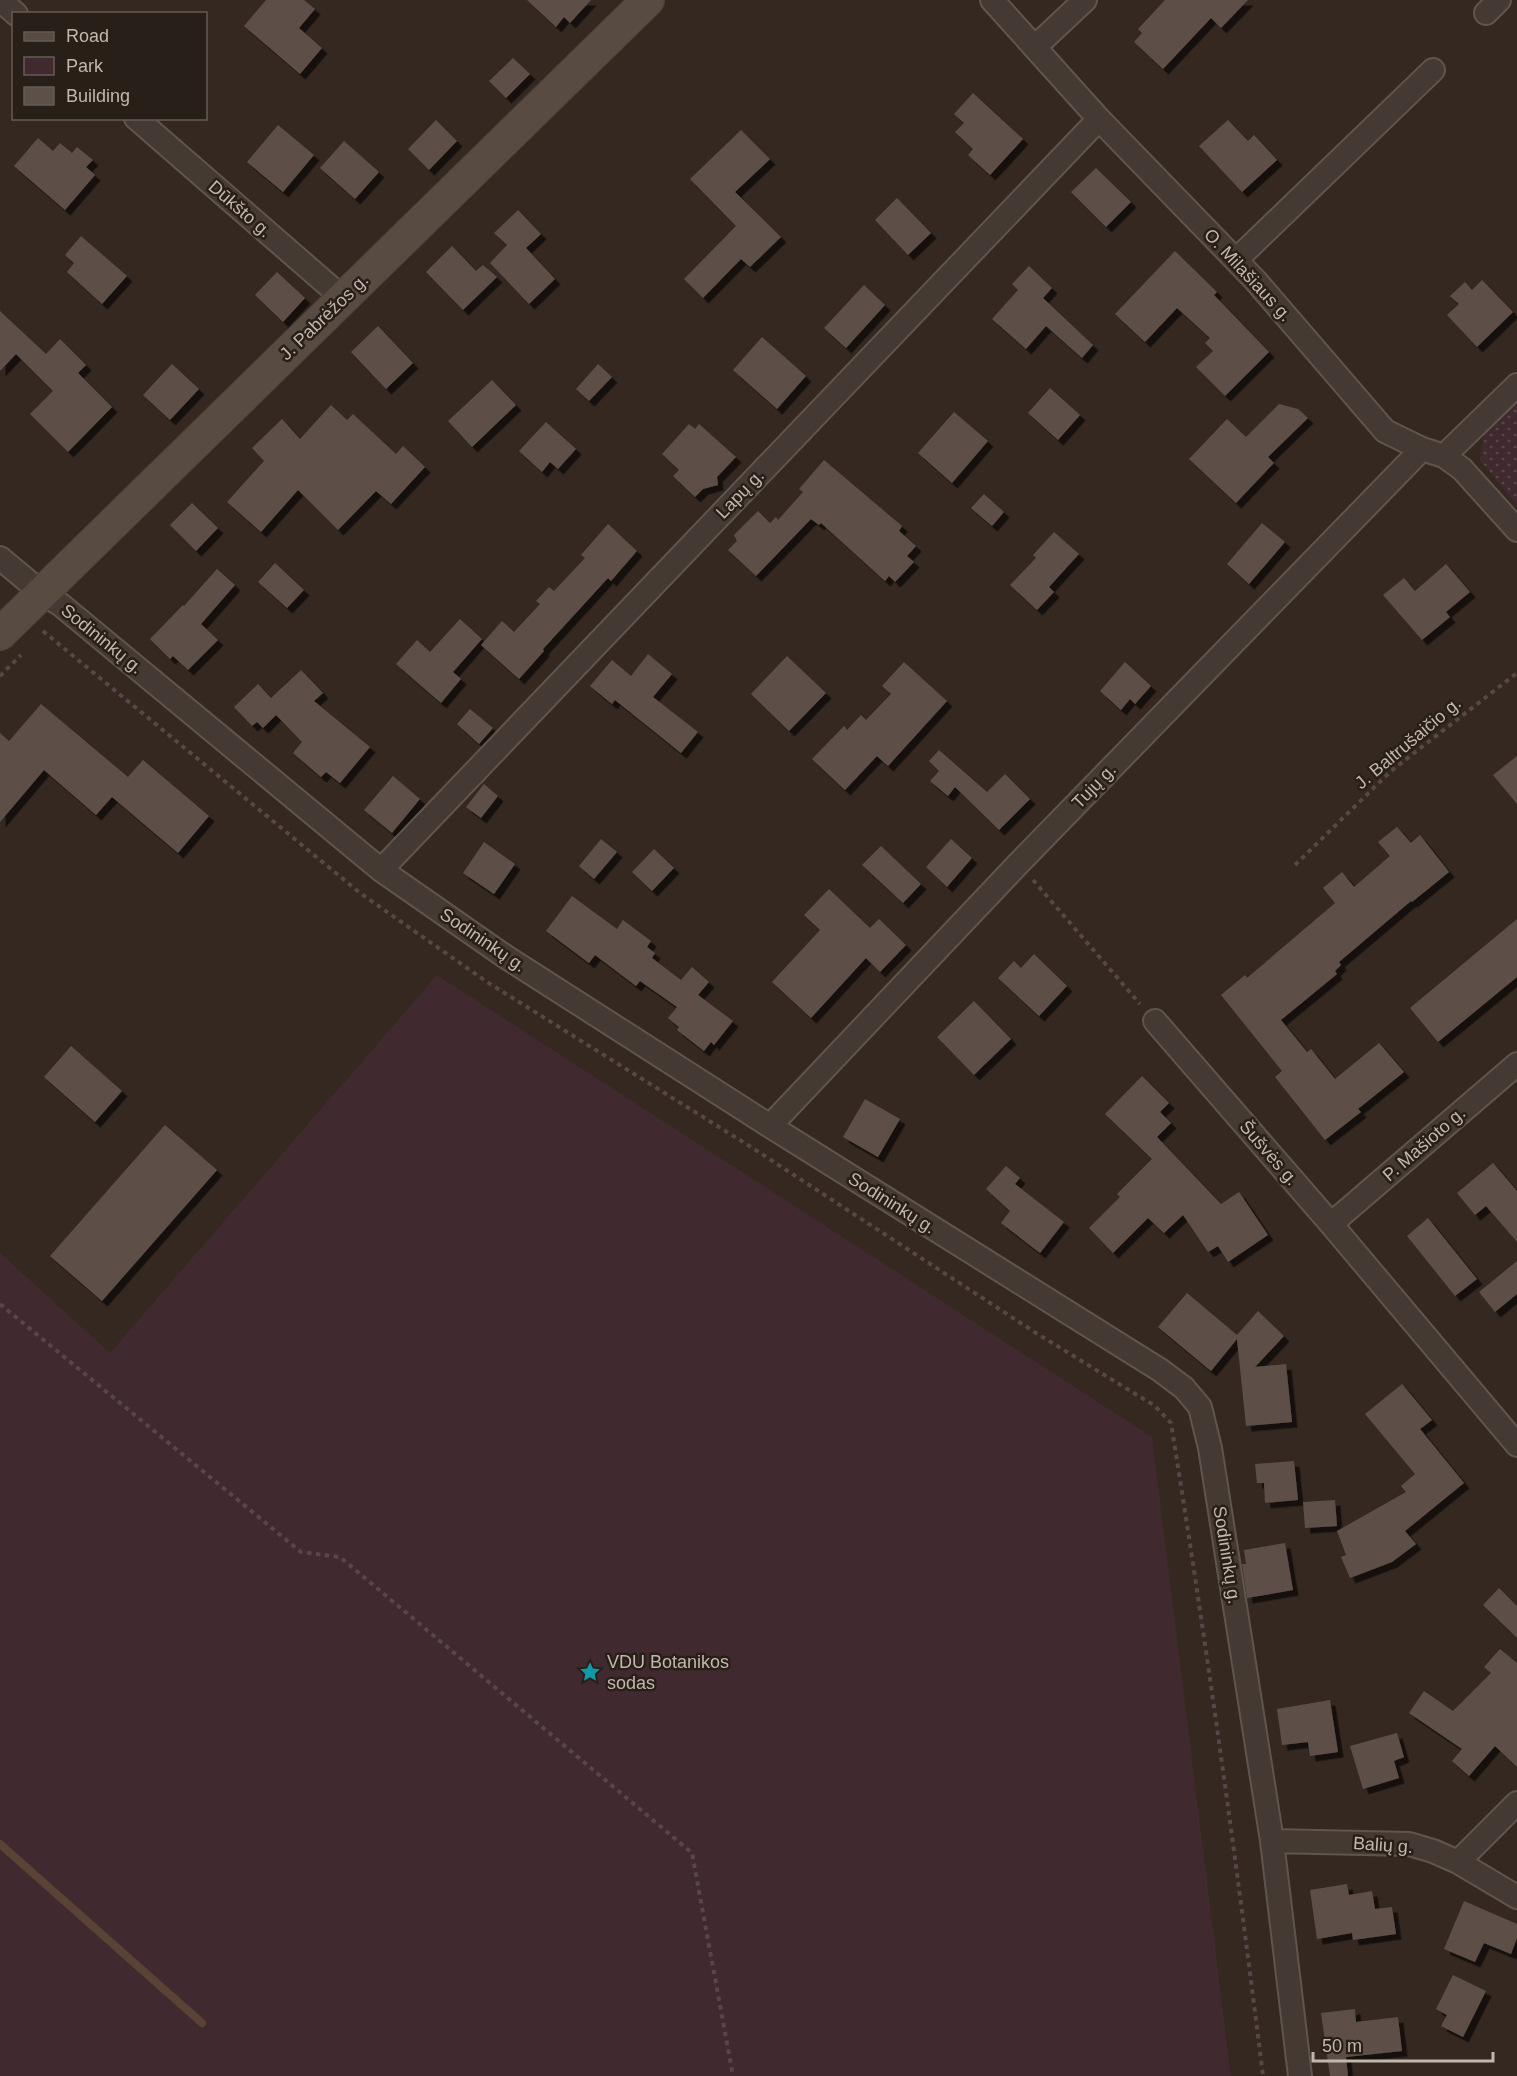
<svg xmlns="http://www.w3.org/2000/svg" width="1517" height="2076" viewBox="0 0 1517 2076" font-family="Helvetica,sans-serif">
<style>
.grass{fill:url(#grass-dots)}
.park{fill:#402a30}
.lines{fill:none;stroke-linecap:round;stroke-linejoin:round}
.stream{stroke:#5a4335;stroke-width:8}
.building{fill:#5d5046;filter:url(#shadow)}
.street-casing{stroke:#60554e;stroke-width:26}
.secondary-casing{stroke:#4e433d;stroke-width:34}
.path{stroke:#594648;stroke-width:4;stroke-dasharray:4.5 4.5;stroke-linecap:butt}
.street{stroke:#453a33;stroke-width:22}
.secondary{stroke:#574b42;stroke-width:32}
.labels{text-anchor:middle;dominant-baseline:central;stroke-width:5;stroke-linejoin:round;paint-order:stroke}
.street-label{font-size:18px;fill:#c2b6ad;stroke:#291f19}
.poi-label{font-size:18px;fill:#c2b6ad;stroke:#291f19;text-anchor:start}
</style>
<defs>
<pattern id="grass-dots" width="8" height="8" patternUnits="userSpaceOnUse" patternTransform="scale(1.5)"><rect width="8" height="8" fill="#402a30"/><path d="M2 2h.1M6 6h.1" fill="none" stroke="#5a474b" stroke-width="1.8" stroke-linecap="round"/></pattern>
<filter id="shadow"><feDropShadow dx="5.5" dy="5.5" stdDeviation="0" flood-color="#0009"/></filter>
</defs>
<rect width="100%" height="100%" fill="#342820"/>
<!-- grass -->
<path class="grass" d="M 1517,401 L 1517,505 L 1480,460 L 1485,432 Z"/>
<!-- park -->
<path class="park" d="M 437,975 L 1152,1437 L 1231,2076 L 0,2076 L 0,1253 L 110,1353 Z"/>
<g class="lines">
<!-- stream -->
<path class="stream" d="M 0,1844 L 202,2023"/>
</g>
<!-- building -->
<path class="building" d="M 266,0 L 304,0 L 315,9 L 299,28 L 322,48 L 300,74 L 244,26 Z
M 527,0 L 591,0 L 570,23 L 564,17 L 556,27 Z
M 1165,0 L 1248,0 L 1221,28 L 1211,18 L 1163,69 L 1134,42 L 1142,33 L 1138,29 Z
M 513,58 L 530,74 L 506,98 L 489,81 Z
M 973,93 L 1023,139 L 990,175 L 968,155 L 973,149 L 955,132 L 964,123 L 954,114 Z
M 436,120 L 457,141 L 429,170 L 408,149 Z
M 1228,120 L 1248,141 L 1254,135 L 1277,160 L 1242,192 L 1199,146 Z
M 278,125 L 314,155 L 283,192 L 247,162 Z
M 741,130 L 770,159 L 735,192 L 781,237 L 750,267 L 741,259 L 703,298 L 684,279 L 736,226 L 690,179 Z
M 38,138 L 53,151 L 60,143 L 72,153 L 77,147 L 93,160 L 86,167 L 95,175 L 65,210 L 14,166 Z
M 344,141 L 379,172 L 355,199 L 320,168 Z
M 1096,168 L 1131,202 L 1106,227 L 1071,192 Z
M 897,198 L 931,233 L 908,255 L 875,220 Z
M 518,210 L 541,234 L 526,248 L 555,279 L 529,304 L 490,263 L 507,245 L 494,233 Z
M 81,236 L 127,276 L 102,304 L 67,272 L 74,263 L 65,255 Z
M 452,246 L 476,271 L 483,265 L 497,277 L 463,310 L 426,272 Z
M 1175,251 L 1217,292 L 1214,295 L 1269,352 L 1225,396 L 1196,367 L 1213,351 L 1205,343 L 1210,338 L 1177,308 L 1145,342 L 1115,314 Z
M 1029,266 L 1052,288 L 1043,298 L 1093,345 L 1082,358 L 1046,326 L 1026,349 L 992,319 L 1018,290 L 1012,284 Z
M 277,272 L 305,298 L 283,322 L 255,295 Z
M 1482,280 L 1513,312 L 1477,347 L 1447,315 L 1459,304 L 1450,296 L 1465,282 L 1472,290 Z
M 864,285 L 885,305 L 846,348 L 824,328 Z
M 0,311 L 46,354 L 60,339 L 86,365 L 78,373 L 112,407 L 68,452 L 30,414 L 53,391 L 16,354 L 0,371 Z
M 378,326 L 413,363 L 386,389 L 351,352 Z
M 762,337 L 806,376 L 777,409 L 733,370 Z
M 172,364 L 199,389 L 170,420 L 143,395 Z
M 598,364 L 612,377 L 589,401 L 576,389 Z
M 492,380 L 516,405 L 472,447 L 448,421 Z
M 1050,388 L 1080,415 L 1058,440 L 1028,413 Z
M 1279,404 L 1298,409 L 1308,418 L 1268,457 L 1274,463 L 1236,503 L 1189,459 L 1227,419 L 1246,437 Z
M 331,405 L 347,420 L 353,414 L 396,454 L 403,446 L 425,467 L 391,504 L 376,491 L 338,530 L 298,490 L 261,532 L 227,502 L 264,461 L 252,448 L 282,419 L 300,439 Z
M 954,412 L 988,441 L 952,483 L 918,453 Z
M 546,422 L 576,449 L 558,469 L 550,462 L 542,472 L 519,451 Z
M 689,424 L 695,429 L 699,424 L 736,457 L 717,477 L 718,485 L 703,489 L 695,497 L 673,476 L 679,470 L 662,454 Z
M 824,460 L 902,526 L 899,531 L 916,546 L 907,556 L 914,562 L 895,582 L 889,576 L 885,581 L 821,523 L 819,525 L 811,519 L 756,576 L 728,550 L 737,541 L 734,535 L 758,511 L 770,523 L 776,517 L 778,520 L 803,492 L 799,489 Z
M 984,494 L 1004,512 L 992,526 L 971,508 Z
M 192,503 L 218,528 L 196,551 L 170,525 Z
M 1262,523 L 1285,542 L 1249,584 L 1227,564 Z
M 608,524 L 637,551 L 611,581 L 608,578 L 543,649 L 544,651 L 519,679 L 481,645 L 502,621 L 514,632 L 540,604 L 536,601 L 549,587 L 554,591 L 585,558 L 581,555 Z
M 1054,532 L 1079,554 L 1049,587 L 1054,592 L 1037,610 L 1010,585 L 1036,558 L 1033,555 Z
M 275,563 L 304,590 L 287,608 L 258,582 Z
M 1446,564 L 1470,592 L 1446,612 L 1450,617 L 1422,640 L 1383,595 L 1404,578 L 1415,591 Z
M 217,569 L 235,585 L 201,624 L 218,640 L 188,670 L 173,656 L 170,659 L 150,639 L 183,605 L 184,606 Z
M 460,619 L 482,639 L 453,672 L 461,679 L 441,703 L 396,664 L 417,640 L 430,652 Z
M 648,654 L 672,674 L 653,697 L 698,732 L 681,753 L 615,700 L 612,704 L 590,686 L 612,660 L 631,676 Z
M 787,656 L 826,693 L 789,731 L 751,694 Z
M 904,662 L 947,701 L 888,766 L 877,756 L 845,790 L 812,759 L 844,726 L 847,730 L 861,715 L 866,720 L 891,694 L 882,686 Z
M 1125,662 L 1151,686 L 1135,704 L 1130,699 L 1121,710 L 1100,691 Z
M 301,670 L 323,693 L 314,701 L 370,747 L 340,783 L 326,772 L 321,777 L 293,753 L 302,742 L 276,715 L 263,728 L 257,722 L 252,726 L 234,707 L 258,684 L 271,698 Z
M 41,704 L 128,777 L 143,760 L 209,816 L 178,853 L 112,797 L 96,815 L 44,770 L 0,822 L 0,733 L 9,741 Z
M 470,709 L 493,728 L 479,744 L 457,724 Z
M 939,750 L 987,792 L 1005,774 L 1030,799 L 999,830 L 955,787 L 948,796 L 930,781 L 939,771 L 929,761 Z
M 1517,756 L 1517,804 L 1493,775 Z
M 393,776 L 420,799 L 392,833 L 364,810 Z
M 484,784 L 498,796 L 481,818 L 466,807 Z
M 1397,827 L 1411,843 L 1420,835 L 1449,872 L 1412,902 L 1411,901 L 1339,962 L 1341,965 L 1335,971 L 1337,974 L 1281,1020 L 1307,1052 L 1311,1049 L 1335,1079 L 1379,1043 L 1404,1072 L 1358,1109 L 1361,1112 L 1325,1140 L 1275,1077 L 1282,1071 L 1221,995 L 1245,975 L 1247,978 L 1335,903 L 1323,888 L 1342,872 L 1354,887 L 1390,856 L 1378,842 Z
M 601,839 L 617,852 L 594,879 L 579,866 Z
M 951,839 L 972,858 L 947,887 L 926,867 Z
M 484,842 L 515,864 L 494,894 L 463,873 Z
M 881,846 L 921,884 L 903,903 L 862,865 Z
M 654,849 L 674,868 L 652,891 L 632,872 Z
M 829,889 L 870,928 L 879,919 L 906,945 L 880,972 L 866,958 L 811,1018 L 772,982 L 820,930 L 804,915 Z
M 572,896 L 617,929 L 623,920 L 651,941 L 647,947 L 655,953 L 652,958 L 681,980 L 692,967 L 709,982 L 698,995 L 733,1021 L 714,1045 L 711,1042 L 704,1051 L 677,1030 L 679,1027 L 668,1018 L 677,1007 L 640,981 L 636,986 L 595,955 L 589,963 L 546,931 Z
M 1517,919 L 1517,977 L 1438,1042 L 1410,1008 Z
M 1034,954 L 1067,986 L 1039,1016 L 998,978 L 1014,961 L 1021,968 Z
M 974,1001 L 1011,1039 L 974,1075 L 937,1037 Z
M 71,1046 L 122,1091 L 95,1122 L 44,1077 Z
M 1142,1076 L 1169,1103 L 1160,1112 L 1171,1123 L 1157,1137 L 1221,1204 L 1239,1192 L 1268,1235 L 1228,1262 L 1218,1246 L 1208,1252 L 1183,1215 L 1164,1233 L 1148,1218 L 1113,1253 L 1089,1228 L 1120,1197 L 1117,1194 L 1152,1159 L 1105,1114 Z
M 865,1099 L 900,1119 L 878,1157 L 843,1137 Z
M 165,1125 L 217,1170 L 102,1301 L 50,1256 Z
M 1493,1163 L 1517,1191 L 1517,1242 L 1486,1206 L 1475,1215 L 1457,1193 Z
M 1006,1166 L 1020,1178 L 1015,1184 L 1064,1222 L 1040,1253 L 1001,1223 L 1010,1211 L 986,1189 Z
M 1428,1218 L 1477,1279 L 1455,1296 L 1407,1236 Z
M 1517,1261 L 1517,1294 L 1495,1312 L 1479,1292 Z
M 1187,1293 L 1237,1335 L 1258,1311 L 1284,1336 L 1255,1367 L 1286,1364 L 1292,1422 L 1246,1426 L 1237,1339 L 1211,1371 L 1158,1327 Z
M 1402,1384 L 1432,1420 L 1420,1429 L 1464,1483 L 1405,1531 L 1416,1544 L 1392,1562 L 1350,1578 L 1341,1557 L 1346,1555 L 1337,1531 L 1406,1492 L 1401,1486 L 1415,1474 L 1365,1414 Z
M 1294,1461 L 1298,1500 L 1265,1503 L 1264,1483 L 1257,1483 L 1255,1464 Z
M 1335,1500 L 1337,1526 L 1305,1528 L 1303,1502 Z
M 1285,1543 L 1293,1590 L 1247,1598 L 1242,1564 L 1246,1564 L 1244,1550 Z
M 1499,1588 L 1517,1606 L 1517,1638 L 1483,1605 Z
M 1500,1649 L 1517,1663 L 1517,1767 L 1495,1746 L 1469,1776 L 1452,1761 L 1462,1749 L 1409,1713 L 1424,1691 L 1453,1711 L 1491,1673 L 1484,1667 Z
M 1330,1700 L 1338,1752 L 1310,1756 L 1308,1742 L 1282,1745 L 1277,1709 Z
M 1397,1733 L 1404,1757 L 1394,1761 L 1399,1778 L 1363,1789 L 1350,1746 Z
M 1347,1884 L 1349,1895 L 1372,1891 L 1375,1909 L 1392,1907 L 1396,1934 L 1353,1940 L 1352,1933 L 1317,1939 L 1310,1890 Z
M 1464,1901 L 1517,1924 L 1517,1938 L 1511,1954 L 1484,1943 L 1475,1962 L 1444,1949 Z
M 1453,1975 L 1486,1991 L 1463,2037 L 1441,2026 L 1447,2015 L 1436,2009 Z
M 1355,2009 L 1356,2022 L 1398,2017 L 1402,2051 L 1346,2057 L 1348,2076 L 1330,2076 L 1321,2013 Z"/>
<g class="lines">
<!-- street casing -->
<g class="street-casing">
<path id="street" d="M 0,0 L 16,14
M 992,0 L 1099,119 L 1255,280 L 1385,431 L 1422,449 L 1444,456 L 1462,469 L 1517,530
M 1486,13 L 1499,0
M 1035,47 L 1085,0
M 136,118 L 344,299
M 1236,260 L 1433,70
M 1444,456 L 1517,385
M 0,558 L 42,593 L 61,605 L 381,870 L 506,957 L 770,1126 L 1160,1370 L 1184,1388 L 1200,1407 L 1210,1448 L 1272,1841 L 1300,2076
M 381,870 L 1099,119
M 1155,1021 L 1331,1224 L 1517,1445
M 770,1126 L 1019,863 L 1422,449
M 1331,1224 L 1517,1064
M 1272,1841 L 1409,1844 L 1433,1851 L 1458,1862 L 1517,1897
M 1458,1862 L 1517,1803"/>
</g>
<!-- secondary casing -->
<g class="secondary-casing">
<path id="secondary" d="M 0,634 L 648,0"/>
</g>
<!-- path -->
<path class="path" d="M 43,631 L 360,893 L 487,982 L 751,1147 L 1036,1333 L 1155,1406 L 1171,1423 C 1206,1640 1236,1858 1263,2076
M 0,676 L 21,655
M 1295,865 L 1391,771 L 1517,673
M 1033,880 L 1140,1004
M 0,1304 L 301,1552 L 340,1557 L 692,1853 L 733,2076"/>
<!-- street -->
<use href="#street" class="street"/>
<!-- secondary -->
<use href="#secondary" class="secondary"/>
</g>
<!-- icons -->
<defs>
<g id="sight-bare" transform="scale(1.62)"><path d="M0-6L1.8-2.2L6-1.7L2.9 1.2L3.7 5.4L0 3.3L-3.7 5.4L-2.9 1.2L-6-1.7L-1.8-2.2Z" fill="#0f9aa8" stroke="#291f19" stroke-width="2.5" paint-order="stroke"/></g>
</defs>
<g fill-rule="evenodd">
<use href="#sight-bare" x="590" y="1672"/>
</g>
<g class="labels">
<!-- street labels -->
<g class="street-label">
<text transform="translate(240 209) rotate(41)">Dūkšto g.</text>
<text transform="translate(1248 275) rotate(47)">O. Milašiaus g.</text>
<text transform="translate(324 317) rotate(-44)">J. Pabrėžos g.</text>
<text transform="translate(740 494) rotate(-46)">Lapų g.</text>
<text transform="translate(102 639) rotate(39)">Sodininkų g.</text>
<text transform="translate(1408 743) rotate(-40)">J. Baltrušaičio g.</text>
<text transform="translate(1094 786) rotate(-46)">Tujų g.</text>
<text transform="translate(483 940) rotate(34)">Sodininkų g.</text>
<text transform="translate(1424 1144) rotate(-41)">P. Mašioto g.</text>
<text transform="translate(1269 1153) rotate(49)">Šušvės g.</text>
<text transform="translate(892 1203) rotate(32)">Sodininkų g.</text>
<text transform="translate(1227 1555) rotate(81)">Sodininkų g.</text>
<text transform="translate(1383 1845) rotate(4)">Balių g.</text>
</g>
<!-- poi labels -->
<g class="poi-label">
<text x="607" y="1662">VDU Botanikos<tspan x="607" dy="21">sodas</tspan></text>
</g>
</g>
<!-- legend -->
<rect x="12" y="12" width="195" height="108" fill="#291f19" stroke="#665b54" stroke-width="1.5"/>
<rect x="24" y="32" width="30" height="9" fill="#574b42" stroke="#665b54" stroke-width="1.5"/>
<text x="66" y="42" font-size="18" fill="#c2b6ad">Road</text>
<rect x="24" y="57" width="30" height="18" fill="#402a30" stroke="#665b54" stroke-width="1.5"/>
<text x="66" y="72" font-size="18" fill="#c2b6ad">Park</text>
<rect x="24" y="87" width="30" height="18" fill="#5d5046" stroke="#665b54" stroke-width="1.5"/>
<text x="66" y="102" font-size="18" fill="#c2b6ad">Building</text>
<!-- scale -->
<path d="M1313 2052v9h180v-9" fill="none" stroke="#c2b6ad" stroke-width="3"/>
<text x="1322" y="2052" font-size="18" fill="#c2b6ad" stroke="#291f19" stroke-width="4.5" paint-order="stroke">50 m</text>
</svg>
